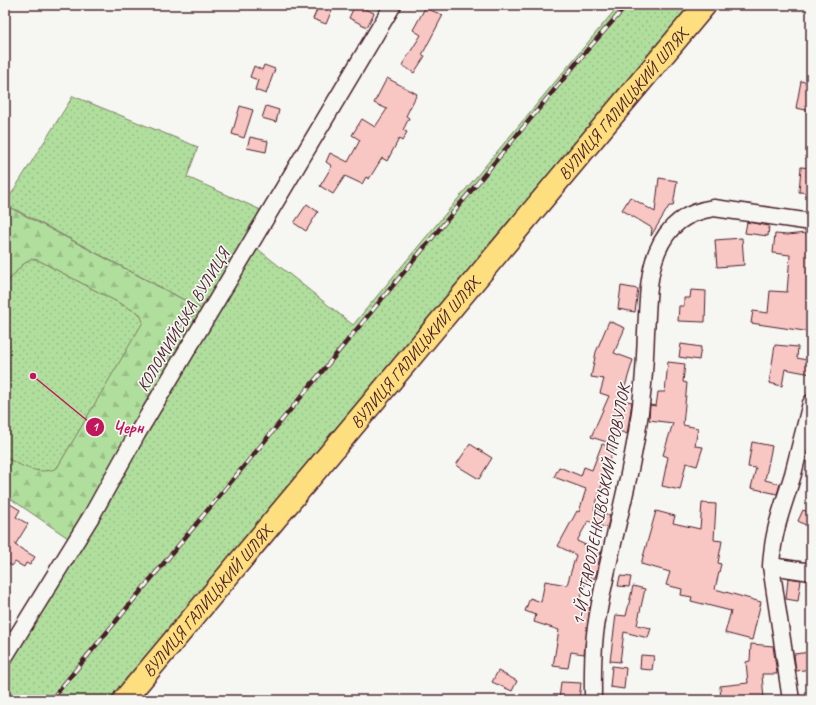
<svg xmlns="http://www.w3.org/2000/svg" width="816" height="705" viewBox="0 0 816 705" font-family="Caveat,sans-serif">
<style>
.green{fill:url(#green-dots);stroke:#7d7e64}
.forest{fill:url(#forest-firs);stroke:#7d7e64}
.building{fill:#f8c7c3;stroke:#4a1f2b}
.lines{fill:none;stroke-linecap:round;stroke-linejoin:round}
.minor-casing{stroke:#4a1f2b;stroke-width:19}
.highway-casing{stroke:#4a1f2b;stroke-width:25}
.minor{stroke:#f6f6f2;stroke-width:16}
.highway{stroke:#fedf80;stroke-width:22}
.rail-casing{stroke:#4a1f2b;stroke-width:4.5}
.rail{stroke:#f6f6f2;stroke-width:3;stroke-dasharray:9;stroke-linecap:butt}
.labels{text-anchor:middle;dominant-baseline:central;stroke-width:3.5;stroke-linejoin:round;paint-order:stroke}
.street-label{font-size:17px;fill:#4a1f2b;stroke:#f6f6f2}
.leader{fill:none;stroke:#c2185b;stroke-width:1.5}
.callout-dot{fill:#c2185b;stroke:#f6f6f2;stroke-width:1.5}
.mark-label{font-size:12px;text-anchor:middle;font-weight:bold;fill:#fff}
.callout-label{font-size:18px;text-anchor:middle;font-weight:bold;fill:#c2185b;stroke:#f6f6f2;stroke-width:3.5;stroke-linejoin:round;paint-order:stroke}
</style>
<defs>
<pattern id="green-dots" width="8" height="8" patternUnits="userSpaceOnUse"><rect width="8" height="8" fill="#b0de9d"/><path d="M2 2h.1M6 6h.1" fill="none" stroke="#99be87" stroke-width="1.8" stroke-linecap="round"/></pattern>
<pattern id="forest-firs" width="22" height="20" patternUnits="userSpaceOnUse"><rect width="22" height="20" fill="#b0de9d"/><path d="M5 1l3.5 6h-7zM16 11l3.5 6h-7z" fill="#99be87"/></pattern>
</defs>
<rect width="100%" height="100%" fill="#f6f6f2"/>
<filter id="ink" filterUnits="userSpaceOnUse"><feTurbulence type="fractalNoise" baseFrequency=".025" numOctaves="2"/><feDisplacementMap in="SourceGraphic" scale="8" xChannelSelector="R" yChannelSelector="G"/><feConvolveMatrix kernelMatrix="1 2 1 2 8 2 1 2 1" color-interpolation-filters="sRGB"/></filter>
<g filter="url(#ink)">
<!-- green -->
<path class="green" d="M 619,5 L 711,5 L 130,700 L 5,700 L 5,646 L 203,310 L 5,204 L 73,96 L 198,147 L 187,177 L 272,215 L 254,246 L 353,325 Z
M 31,259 L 38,260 L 140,314 L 144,322 L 59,465 C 46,481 18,465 5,457 L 5,285 L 22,265 Z"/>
<!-- forest -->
<path class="forest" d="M 5,205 L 203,310 L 71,540 L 5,495 L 5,457 C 21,466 39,476 57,468 L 143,322 L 140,314 L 38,260 L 31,259 L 22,265 L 5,285 Z"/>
<!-- building -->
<path class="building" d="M 319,5 L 334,5 L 326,24 L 313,19 Z
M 355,5 L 374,13 L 367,27 L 349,18 Z
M 425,8 L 443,15 L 422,55 L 425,56 L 414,73 L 402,65 L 421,35 L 413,30 Z
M 264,65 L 275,69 L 266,94 L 255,90 L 258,80 L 250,77 L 254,66 L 262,70 Z
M 387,78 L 417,94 L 406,116 L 409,118 L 403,130 L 407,132 L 402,141 L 399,139 L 387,161 L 382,158 L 369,179 L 366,177 L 362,184 L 345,176 L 333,194 L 320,186 L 332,166 L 326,162 L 330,153 L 348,162 L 360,140 L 352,135 L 362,119 L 375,127 L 387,109 L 374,103 Z
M 801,81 L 811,83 L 811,111 L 796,108 Z
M 240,106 L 253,110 L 244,138 L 232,134 Z
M 266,106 L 279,110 L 276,122 L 262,118 Z
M 250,137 L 268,141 L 266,152 L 247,148 Z
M 801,167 L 811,168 L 811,193 L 799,192 Z
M 659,178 L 677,181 L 673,206 L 669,206 L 651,236 L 652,228 L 622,210 L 630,197 L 655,212 Z
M 307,204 L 318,212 L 306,231 L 294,223 Z
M 747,222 L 769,226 L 768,236 L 745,233 Z
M 806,233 L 806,235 L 811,235 L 811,332 L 751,323 L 753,311 L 768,313 L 770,291 L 787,292 L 790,255 L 773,253 L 775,234 L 787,235 Z
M 742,238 L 744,265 L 717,267 L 715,240 Z
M 621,286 L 638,289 L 635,312 L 618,309 Z
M 691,290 L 706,291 L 705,322 L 678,321 L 679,306 L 684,306 L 684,298 L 690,298 Z
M 609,321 L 625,328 L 614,353 L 633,360 L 621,400 L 632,402 L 627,434 L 619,431 L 613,444 L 591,437 L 609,396 L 600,393 L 604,379 L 591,377 L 596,352 Z
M 681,344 L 701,347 L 699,360 L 679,357 Z
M 775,345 L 798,347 L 797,358 L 811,361 L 811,374 L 785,369 L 782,386 L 769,383 Z
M 668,362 L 685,364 L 683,382 L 687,383 L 683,425 L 698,428 L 695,446 L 703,447 L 697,466 L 686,463 L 680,490 L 662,486 L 668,457 L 663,455 L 673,423 L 649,420 L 650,405 L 656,406 L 658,392 L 665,392 Z
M 752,442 L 772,446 L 765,480 L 780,484 L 777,494 L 751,488 L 756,468 L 748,467 Z
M 470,444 L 492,458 L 479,479 L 456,465 Z
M 602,444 L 614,449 L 603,475 L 605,475 L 594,510 L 610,516 L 607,528 L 588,521 L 577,541 L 601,552 L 596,575 L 594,579 L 588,576 L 579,602 L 590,607 L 584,654 L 571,652 L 568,668 L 553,666 L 559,630 L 534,622 L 536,615 L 525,611 L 530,598 L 541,602 L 545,581 L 567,585 L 576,555 L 558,546 L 577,511 L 579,512 L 586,489 L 554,477 L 559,467 L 581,476 L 584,467 L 592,470 Z
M 5,501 L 20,510 L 16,517 L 28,524 L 15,545 L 35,557 L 30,565 L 26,563 L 24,567 L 15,562 L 12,566 L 5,562 Z
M 702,503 L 716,504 L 714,540 L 722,541 L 718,563 L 721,564 L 715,589 L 761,602 L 752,640 L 725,633 L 731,611 L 691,601 L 692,597 L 681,595 L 682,589 L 666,585 L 670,572 L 641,564 L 656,511 L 675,516 L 673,523 L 700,529 Z
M 803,510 L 811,513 L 811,528 L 798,521 Z
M 620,576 L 631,577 L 629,587 L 618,586 Z
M 788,578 L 801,580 L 798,601 L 786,599 Z
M 633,586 L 645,589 L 637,625 L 651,628 L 648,638 L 624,632 L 620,662 L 610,661 L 616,615 L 626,616 Z
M 751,644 L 773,646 L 777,674 L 762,674 L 764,700 L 721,700 L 720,686 L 748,683 L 746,662 L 750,661 Z
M 811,652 L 811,669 L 796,671 L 794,654 Z
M 641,655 L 654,656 L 652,670 L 640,669 Z
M 612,666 L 626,668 L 624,689 L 610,687 Z
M 498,671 L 517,681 L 512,691 L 492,682 Z
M 561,682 L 581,683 L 579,700 L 559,700 Z"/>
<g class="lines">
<!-- minor casing -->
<g class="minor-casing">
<path id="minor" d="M 811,403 C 805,426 799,450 793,474 C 783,508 773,528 771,566 L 811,572
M 771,566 L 791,700
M 5,656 L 92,515 L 137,434 L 393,5
M 593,700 C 593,676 592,651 596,627 C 606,559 628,494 638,426 C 643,395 645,364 646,332 C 648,306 647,277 657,252 C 668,225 686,212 714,208 L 811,222"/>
</g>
<!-- highway casing -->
<g class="highway-casing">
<g id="highway">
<path id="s1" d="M 124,700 L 705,5"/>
</g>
</g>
<!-- minor -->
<use href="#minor" class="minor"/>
<!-- highway -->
<use href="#highway" class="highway"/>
<!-- rail casing -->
<g class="rail-casing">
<path id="rail" d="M 51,700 L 588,49 L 627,5"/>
</g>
<!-- rail -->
<use href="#rail" class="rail"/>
</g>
</g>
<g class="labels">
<!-- street labels -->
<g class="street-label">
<text stroke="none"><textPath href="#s1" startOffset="777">ВУЛИЦЯ ГАЛИЦЬКИЙ ШЛЯХ</textPath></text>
<text transform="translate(183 320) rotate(-59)">КОЛОМИЙСЬКА ВУЛИЦЯ</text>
<text stroke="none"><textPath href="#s1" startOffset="453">ВУЛИЦЯ ГАЛИЦЬКИЙ ШЛЯХ</textPath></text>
<text transform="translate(601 505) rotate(-79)">1-Й СТАРОЛЕНКІВСЬКИЙ ПРОВУЛОК</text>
<text stroke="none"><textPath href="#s1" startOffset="129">ВУЛИЦЯ ГАЛИЦЬКИЙ ШЛЯХ</textPath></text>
</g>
</g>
<!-- callouts -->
<path class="leader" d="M33 376L95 427"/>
<g class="callout-dot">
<circle cx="33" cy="376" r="4"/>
<circle cx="95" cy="427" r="10"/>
</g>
<g class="mark-label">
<text x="95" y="431">1</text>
</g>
<g class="callout-label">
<text x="128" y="433">Черн</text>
</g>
<!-- margin -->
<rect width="816" height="705" fill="none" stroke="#f6f6f2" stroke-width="20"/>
<rect x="10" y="10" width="796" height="685" fill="none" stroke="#4a1f2b" stroke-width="1.5" filter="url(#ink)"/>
</svg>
